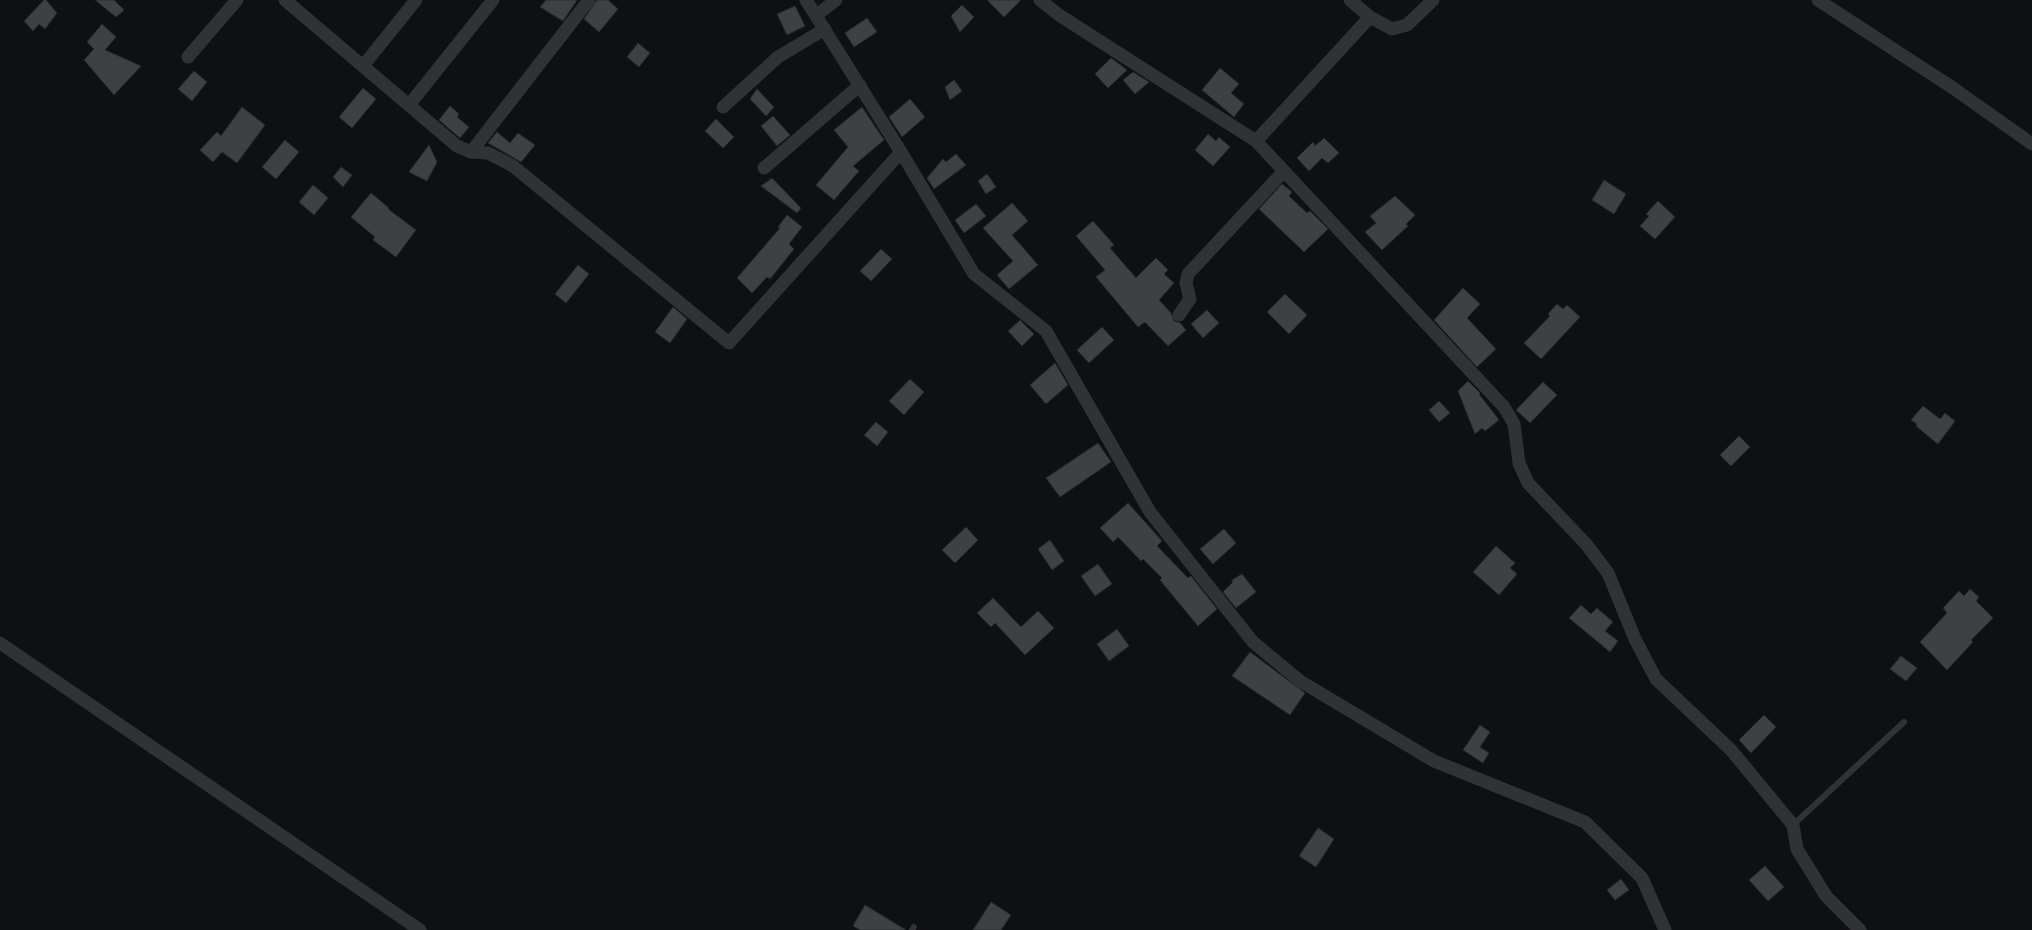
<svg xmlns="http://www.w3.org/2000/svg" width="2032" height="930" viewBox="0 0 2032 930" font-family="Lato,sans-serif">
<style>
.building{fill:#3e4043;stroke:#292a2c}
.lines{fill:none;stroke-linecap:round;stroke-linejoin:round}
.lane{stroke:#313235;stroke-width:6}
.street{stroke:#313235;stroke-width:13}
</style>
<rect width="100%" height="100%" fill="#0f1011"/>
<!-- building -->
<path class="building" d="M 44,0 L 46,0 L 57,13 L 45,29 L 39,24 L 33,31 L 24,21 Z
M 95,0 L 114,0 L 124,10 L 116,17 Z
M 546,0 L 577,0 L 563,21 L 540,7 Z
M 597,0 L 608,0 L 618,9 L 599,32 L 584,19 Z
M 987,0 L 1021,0 L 1004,17 Z
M 962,5 L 974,17 L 960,32 L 951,16 Z
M 795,6 L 805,26 L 787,35 L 777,14 Z
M 867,18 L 877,32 L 854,47 L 845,33 Z
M 102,24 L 116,37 L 105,50 L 141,66 L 114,95 L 84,60 L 94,49 L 87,42 Z
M 638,43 L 650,53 L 639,67 L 627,57 Z
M 1111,58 L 1127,70 L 1108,88 L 1095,74 Z
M 1220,68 L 1239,84 L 1231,93 L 1244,104 L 1234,117 L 1202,90 Z
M 194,71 L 207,82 L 192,101 L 178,89 Z
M 1133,72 L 1149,82 L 1135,94 L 1123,80 Z
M 954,80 L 962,91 L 950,100 L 945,87 Z
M 363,88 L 376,99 L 352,128 L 339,117 Z
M 757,89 L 774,107 L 766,116 L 750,99 Z
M 910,99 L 925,117 L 902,137 L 889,117 Z
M 450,106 L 459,114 L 457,117 L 469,127 L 460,138 L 439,120 Z
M 242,107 L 265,125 L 237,163 L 222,152 L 213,162 L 200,150 L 217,132 L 221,136 Z
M 862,107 L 884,140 L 853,166 L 859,171 L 834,200 L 816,185 L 848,147 L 834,130 Z
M 773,116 L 790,135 L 777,146 L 761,126 Z
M 716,119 L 734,137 L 723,148 L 705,131 Z
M 497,132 L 510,143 L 518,133 L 535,145 L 521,162 L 488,143 Z
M 1208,134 L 1216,141 L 1219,137 L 1230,147 L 1213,166 L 1195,150 Z
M 1324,138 L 1339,153 L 1328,163 L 1322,158 L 1309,171 L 1297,158 L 1313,142 L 1315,146 Z
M 285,140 L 299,152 L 276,179 L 262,167 Z
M 429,145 L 437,162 L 427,181 L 409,172 Z
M 956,154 L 966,165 L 934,189 L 927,178 L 943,159 L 946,162 Z
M 341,167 L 352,175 L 343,187 L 333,177 Z
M 987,174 L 996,187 L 986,194 L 978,181 Z
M 772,178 L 801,208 L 797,213 L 761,186 Z
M 1604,180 L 1626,194 L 1614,214 L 1592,200 Z
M 1282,184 L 1292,192 L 1289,196 L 1307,213 L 1310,211 L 1328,229 L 1304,252 L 1259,209 Z
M 313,185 L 328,198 L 314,215 L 299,202 Z
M 371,193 L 389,208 L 388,209 L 416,230 L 396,257 L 373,240 L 375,237 L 351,217 Z
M 1395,196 L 1415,215 L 1406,224 L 1408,226 L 1382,250 L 1365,232 L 1376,223 L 1370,216 Z
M 1658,201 L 1675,217 L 1655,239 L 1640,226 L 1649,216 L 1646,214 Z
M 1012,203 L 1028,221 L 1012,235 L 1038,265 L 1009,289 L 997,275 L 1013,261 L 983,228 Z
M 976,204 L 986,216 L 964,233 L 955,220 Z
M 787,215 L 802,227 L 789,244 L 794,249 L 770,279 L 767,277 L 752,293 L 737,278 L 780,228 L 778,227 Z
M 1093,221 L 1114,245 L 1110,248 L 1136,278 L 1156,258 L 1168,270 L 1164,274 L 1174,283 L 1159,300 L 1171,313 L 1174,321 L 1180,323 L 1186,330 L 1168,346 L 1145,322 L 1138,327 L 1096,277 L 1105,270 L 1076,236 Z
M 881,249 L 892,259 L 871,281 L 860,271 Z
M 578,265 L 589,274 L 566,303 L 555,294 Z
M 1463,288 L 1480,304 L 1467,318 L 1496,349 L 1477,367 L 1434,320 Z
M 1285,294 L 1307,315 L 1289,334 L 1267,312 Z
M 1557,304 L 1563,309 L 1567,305 L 1580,317 L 1541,359 L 1524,343 L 1550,316 L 1548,314 Z
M 673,307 L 687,319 L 670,343 L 655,332 Z
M 1207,310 L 1219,323 L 1203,338 L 1191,324 Z
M 1020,320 L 1034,334 L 1022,346 L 1008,331 Z
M 1102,327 L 1114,340 L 1089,363 L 1077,350 Z
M 1055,363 L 1068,385 L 1046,404 L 1030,385 Z
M 910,379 L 924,392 L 904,415 L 889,401 Z
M 1468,381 L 1480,393 L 1479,394 L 1499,420 L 1485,431 L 1482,428 L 1475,434 L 1458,391 Z
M 1543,382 L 1557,395 L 1530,423 L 1516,410 Z
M 1439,401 L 1450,413 L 1439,422 L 1429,410 Z
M 1923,406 L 1940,419 L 1945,413 L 1955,421 L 1938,444 L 1916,426 L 1917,424 L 1911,420 Z
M 876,422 L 888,432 L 877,446 L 864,435 Z
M 1739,436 L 1750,447 L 1731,466 L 1720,455 Z
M 1098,443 L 1111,462 L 1060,497 L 1046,478 Z
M 1128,503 L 1162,541 L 1157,546 L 1188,578 L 1191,576 L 1217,609 L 1198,626 L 1160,580 L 1162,578 L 1143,559 L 1141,561 L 1118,537 L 1113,542 L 1100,528 Z
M 966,527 L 978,540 L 955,563 L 942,550 Z
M 1224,529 L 1236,543 L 1213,564 L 1200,549 Z
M 1050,540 L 1064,561 L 1052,570 L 1038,549 Z
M 1496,546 L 1515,563 L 1510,568 L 1517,574 L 1499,595 L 1473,572 Z
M 1098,564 L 1112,584 L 1095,596 L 1081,576 Z
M 1242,574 L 1256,592 L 1236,608 L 1223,592 L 1233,582 L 1232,580 Z
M 1970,589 L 1979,597 L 1976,601 L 1993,618 L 1971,640 L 1973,642 L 1947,670 L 1920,642 L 1947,613 L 1943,608 L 1959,591 L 1964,596 Z
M 993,598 L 1021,627 L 1038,611 L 1054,628 L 1025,655 L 995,623 L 991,627 L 977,613 Z
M 1581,605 L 1591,614 L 1597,608 L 1613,622 L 1605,631 L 1618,641 L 1610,652 L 1569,618 Z
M 1117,629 L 1129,646 L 1109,661 L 1097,644 Z
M 1250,652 L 1305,693 L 1290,715 L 1232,676 Z
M 1901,656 L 1917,668 L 1906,681 L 1890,669 Z
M 1764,715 L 1776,727 L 1751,753 L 1739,740 Z
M 1480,725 L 1490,732 L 1480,747 L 1489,753 L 1483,763 L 1463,750 Z
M 1318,828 L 1334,839 L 1316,867 L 1299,856 Z
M 1765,866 L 1784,887 L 1768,901 L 1749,880 Z
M 1621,879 L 1629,890 L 1615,900 L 1607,890 Z
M 991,902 L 1011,915 L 1001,930 L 973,930 Z
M 865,905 L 906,930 L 860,930 L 853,926 Z"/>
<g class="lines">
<!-- lane -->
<path class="lane" d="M 1793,825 L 1904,722
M 912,930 L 914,927"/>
<!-- street -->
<path class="street" d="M 285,0 L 457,146 L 471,152 L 488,153 L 513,166 L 729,343 L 901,152
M 806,0 L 901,152 L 974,274 L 1046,331 L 1150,512 L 1253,642 L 1300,681 L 1434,761 L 1585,822 L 1642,878 L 1665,930
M 1040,0 L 1059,15 L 1256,141 L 1504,407 L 1514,424 L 1519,463 L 1528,483 L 1586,544 L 1608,573 L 1635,639 L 1656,679 L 1731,750 L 1793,825 L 1797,849 L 1826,896 L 1860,930
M 1350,0 L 1370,17 L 1392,29 L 1407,25 L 1433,0
M 1818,0 L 1953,88 L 2032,144
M 817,15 L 836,0
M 188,57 L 237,0
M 363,66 L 416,0
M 409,105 L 493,0
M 723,107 L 778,57 L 825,29
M 1256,141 L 1370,17
M 471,152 L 589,0
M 764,168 L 860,85
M 1179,315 L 1190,299 L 1186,283 L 1188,274 L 1284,171
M 0,643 L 420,930"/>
</g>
</svg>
